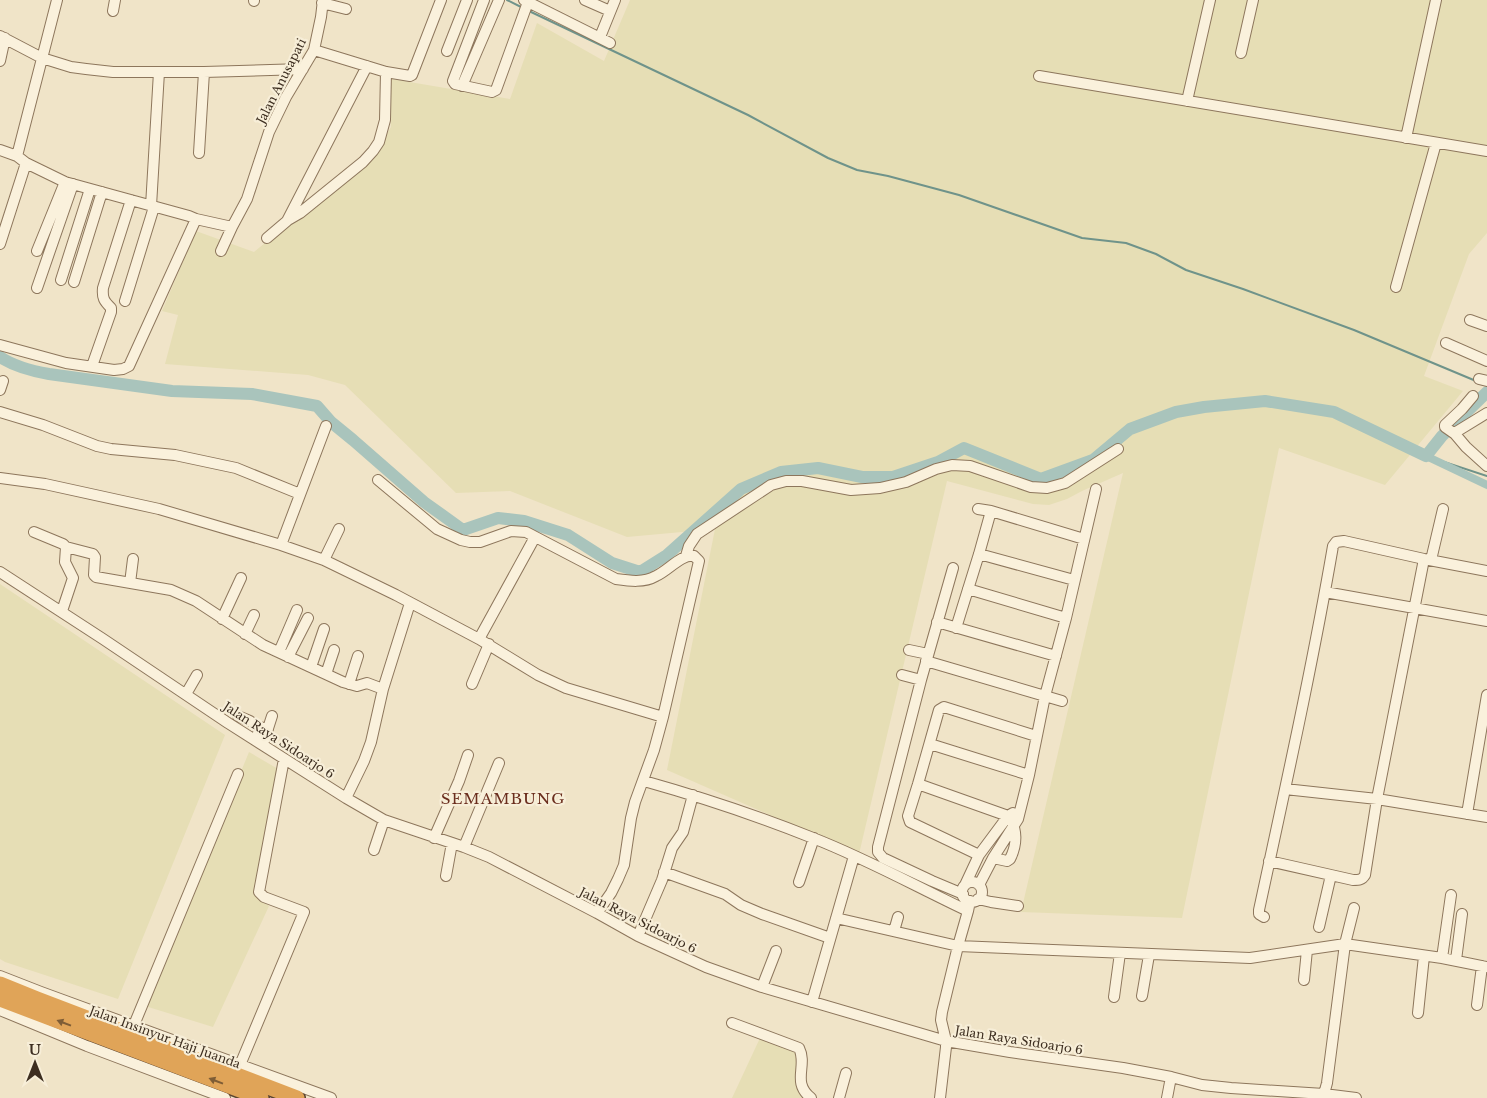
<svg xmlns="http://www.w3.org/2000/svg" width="1487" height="1098" viewBox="0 0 1487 1098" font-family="'Libre Baskerville',serif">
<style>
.farmland{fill:#e6deb5}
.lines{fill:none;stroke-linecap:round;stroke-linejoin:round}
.stream{stroke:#6f938a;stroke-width:2}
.canal{stroke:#a9c4bc;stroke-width:8}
.river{stroke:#a9c4bc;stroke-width:12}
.minor-casing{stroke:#8d765c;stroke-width:12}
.highway-casing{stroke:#5b4430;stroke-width:18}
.minor{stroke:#faf1dc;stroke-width:10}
.highway{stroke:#e0a458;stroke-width:15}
.oneway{fill:#7e5d36}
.labels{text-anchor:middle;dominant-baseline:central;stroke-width:4.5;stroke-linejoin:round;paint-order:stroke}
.street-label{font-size:12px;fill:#3d2e20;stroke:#f7eed8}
.quarter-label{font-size:15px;letter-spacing:1px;fill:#6b2e1e;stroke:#f7eed8}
</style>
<rect width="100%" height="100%" fill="#f0e4c8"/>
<!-- farmland -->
<path class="farmland" d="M 630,0 L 1487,0 L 1487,233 L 1469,254 L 1424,376 L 1463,391 L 1385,485 L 1279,448 L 1182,918 L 1021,912 L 1123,473 L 1082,491 L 1067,499 L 1049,505 L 1033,504 L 947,481 L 859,854 L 667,770 L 715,529 L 627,537 L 510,491 L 456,493 L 345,385 L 308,375 L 165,364 L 178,315 L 162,311 L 196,231 L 254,252 L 377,150 L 391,127 L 386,78 L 510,99 L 537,23 L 604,61 Z
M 0,584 L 225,735 L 118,999 L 5,962 L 0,959 Z
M 249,752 L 278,769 L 254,894 L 269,906 L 213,1027 L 145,1006 Z
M 760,1038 L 796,1044 L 796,1083 L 812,1098 L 732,1098 Z"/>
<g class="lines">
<!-- stream -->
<path class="stream" d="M 507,0 L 523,8
M 529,11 L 748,115 L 828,158 L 857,170 L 888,176 L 959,195 L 1082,238 L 1126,243 L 1156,254 L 1186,270 L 1243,289 L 1354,330 L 1476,381
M 1426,456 L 1487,476"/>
<!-- canal -->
<path class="canal" d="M 1426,456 L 1487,485"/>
<!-- river -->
<path class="river" d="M 0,357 C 15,367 31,371 49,374 L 172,391 L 252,394 L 317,406 L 331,422 L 353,440 L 424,502 L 463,530 L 498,518 L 524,521 L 568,535 L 612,563 L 640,572 L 667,555 L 741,489 L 781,472 L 818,468 L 862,477 L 893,477 L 938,462 L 964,448 L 1041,479 L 1093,460 L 1130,429 L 1176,412 L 1204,407 L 1265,401 L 1334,412 L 1426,456 L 1442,436 L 1487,392"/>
<!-- minor casing -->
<g class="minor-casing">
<path id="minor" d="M 484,0 L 453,81 L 455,84 L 492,92 L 496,90 L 528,2
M 524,0 L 610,43
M 585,0 L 610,11
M 254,1 L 254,0
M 322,3 L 346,9
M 113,11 L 115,0
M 0,36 L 42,58 L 71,67 L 86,69 L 113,72 L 204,72 L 303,69
M 600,37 L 615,0
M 314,50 L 386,72 L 410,76 L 412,75 L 441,0
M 447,51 L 467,0
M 1241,53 L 1253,0
M 0,61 L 5,38
M 1039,76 L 1487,151
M 462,86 L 499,0
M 1187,101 L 1210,0
M 1406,138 L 1436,0
M 0,150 L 17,156 L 26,163 L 65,182 L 189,216 L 196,219 L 232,227
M 199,153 L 204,72
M 17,156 L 57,0
M 151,206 L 159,72
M 288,220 L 300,213 L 363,162 L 373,151 L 379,142 L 385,120 L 386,72
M 267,238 L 287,221 L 367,66
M 0,244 L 26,163
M 37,251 L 65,182
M 221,251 L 232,227 L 247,199 L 269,132 L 286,97 L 314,50 L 321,17 L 323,0
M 61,280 L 90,189
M 74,282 L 102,192
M 1396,287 L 1436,143
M 37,288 L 73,184
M 125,301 L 154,207
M 1470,320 L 1487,326
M 1446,343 L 1487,361
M 0,345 L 66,363 L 114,370 L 123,369 L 129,366 L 196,219
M 92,366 L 111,312 L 111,308 C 104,301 102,298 103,288 L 131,200
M 1479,379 L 1487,381
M 0,390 L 3,381
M 0,412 L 43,425 L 97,446 L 111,449 L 175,455 L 236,468 L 300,494
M 1487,413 L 1456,432 L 1455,434 L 1466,447 L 1487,466
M 1455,434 L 1445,427 L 1445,425 L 1462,409 L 1473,396
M 0,478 L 45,484 L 159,509 L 281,545 L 324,560 L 396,595 L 479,639 L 538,675 L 566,688 L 663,717
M 378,480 L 437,529 L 461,540 L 470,542 L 480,542 L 511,531 L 526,532 L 616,579 C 630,581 644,583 656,576 C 668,571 681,554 694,556 L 699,561 L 663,717 L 654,750 L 635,802 L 631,818 L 624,865 L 618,879 L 611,893 L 597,913
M 978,509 L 991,511 L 1084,539
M 34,532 L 63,544 L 66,547 L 93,554 L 95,557 L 94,575 L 96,577 L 171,590 L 196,601 L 263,645 L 343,682 L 357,686 L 367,683 L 383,689
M 281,545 L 326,426
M 979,554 L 1074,580
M 686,556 L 689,546 L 697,534 L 771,485 L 786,481 L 802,481 L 851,490 L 880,488 L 906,482 L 936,469 L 952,465 L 970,466 L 1031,487 L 1047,488 L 1065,483 L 1118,449
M 324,560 L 339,529
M 1431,560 L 1443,509
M 953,568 L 921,680 L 878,847 L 878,852 L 883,858 L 932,881 L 963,894
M 0,572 L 103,639 L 228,723 L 346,798 L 384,820 L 464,847 L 489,857 L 597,913 L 638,936 L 706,967 L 762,987 L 946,1041 L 1010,1052 L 1123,1068 L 1171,1077 L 1202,1085 L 1231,1088 L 1324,1094 L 1356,1098
M 130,583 L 133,559
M 968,589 L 1066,618
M 1325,592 L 1487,621
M 62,611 L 73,578 L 65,562 L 66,547
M 222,619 L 241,578
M 937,622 L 1056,656
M 956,628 L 979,554 L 991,511
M 245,634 L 254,615
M 479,639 L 535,537
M 909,650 L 928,654
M 279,652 L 297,610
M 288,657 L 308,618
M 926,661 L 1062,701
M 311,667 L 324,629
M 326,674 L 334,650
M 902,675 L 921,680
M 349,684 L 358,656
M 472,684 L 489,644
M 186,694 L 197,675
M 238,716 L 250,721
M 256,740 L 260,727 L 268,729
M 263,744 L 272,716
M 930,744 L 1029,775
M 644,781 C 701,797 758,816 813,838 C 867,859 917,887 968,911
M 918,784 L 1008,816 C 1018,829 1017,845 1010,859 L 1007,861 L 993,858
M 1285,789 L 1377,799 L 1487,817
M 346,798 L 364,761 L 371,742 L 383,689 L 410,603
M 1467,814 L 1487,695
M 434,838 L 459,781 L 468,755
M 464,847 L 499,763
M 374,850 L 384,820
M 979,855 L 910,822 L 908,816 L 918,784 L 939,710 L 944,707 L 1036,736
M 1269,861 L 1353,880 C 1359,880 1362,880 1365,875 L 1377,799 L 1424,559
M 664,872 L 725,894 L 741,905 L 762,914 L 830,938
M 446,876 L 452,843
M 799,882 L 814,838
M962 892a10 10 0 1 1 20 0a10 10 0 1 1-20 0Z
M 965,885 L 979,855 L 1008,816 L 1013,813
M 979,885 L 993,858 L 1018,819 L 1029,775 L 1045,696 L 1066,618 L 1096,489
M 978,899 L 991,902 L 1018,906
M 1264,917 L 1259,914 L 1259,910 C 1285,789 1312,668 1333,546 L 1336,542 L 1344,541 L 1424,559 L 1487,571
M 836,918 L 958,946 L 1250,958 L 1345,944 L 1442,958 L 1487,967
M 1319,927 L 1331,875
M 894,931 L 898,917
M 638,936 L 662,880 L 672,848 L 683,832 L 693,795
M 1442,958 L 1451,895
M 1456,960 L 1462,914
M 0,976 L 41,992 L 331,1098
M 1304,980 L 1307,950
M 762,987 L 776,951
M 1142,996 L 1149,955
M 1114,997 L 1120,953
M 812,1002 L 854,856
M 1477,1005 L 1482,966
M 0,1010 L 87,1046 L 225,1098
M 1418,1013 L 1424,956
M 732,1023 L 799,1048 C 808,1066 791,1082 811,1098
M 134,1025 L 238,774
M 240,1065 L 304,912 L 264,897 L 259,892 L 284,759
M 1324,1094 L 1327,1083 L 1345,944 L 1354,908
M 839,1098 L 846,1073
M 940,1098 L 946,1047 L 946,1041 L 941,1020 L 942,1012 L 958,946 L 968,911 L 970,901
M 1167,1098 L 1171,1077"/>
</g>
<!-- highway casing -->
<g class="highway-casing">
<path id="highway" d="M 0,984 L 37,999 L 297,1098
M 0,999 L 261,1098"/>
</g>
<!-- minor -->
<use href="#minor" class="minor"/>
<!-- highway -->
<use href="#highway" class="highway"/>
</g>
<!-- one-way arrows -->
<defs><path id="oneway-solid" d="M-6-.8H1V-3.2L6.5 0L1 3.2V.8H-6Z" transform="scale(1.25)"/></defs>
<g class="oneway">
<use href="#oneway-solid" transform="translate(64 1023) rotate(-159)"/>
<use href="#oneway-solid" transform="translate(216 1081) rotate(-159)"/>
</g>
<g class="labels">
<!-- street labels -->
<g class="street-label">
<text transform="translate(281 81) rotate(-63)">Jalan Anusapati</text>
<text transform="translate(279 740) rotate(33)">Jalan Raya Sidoarjo 6</text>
<text transform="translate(638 920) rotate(27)">Jalan Raya Sidoarjo 6</text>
<text transform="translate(165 1037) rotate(20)">Jalan Insinyur Haji Juanda</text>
<text transform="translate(1019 1040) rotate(9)">Jalan Raya Sidoarjo 6</text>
</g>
<!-- quarter labels -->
<g class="quarter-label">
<text x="503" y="798">SEMAMBUNG</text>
</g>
</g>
<!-- north arrow -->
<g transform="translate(35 1063)" stroke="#f7eed8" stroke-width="4" paint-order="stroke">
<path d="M0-4L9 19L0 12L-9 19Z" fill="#3d2e20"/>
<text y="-8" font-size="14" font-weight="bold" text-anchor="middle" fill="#3d2e20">U</text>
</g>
</svg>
